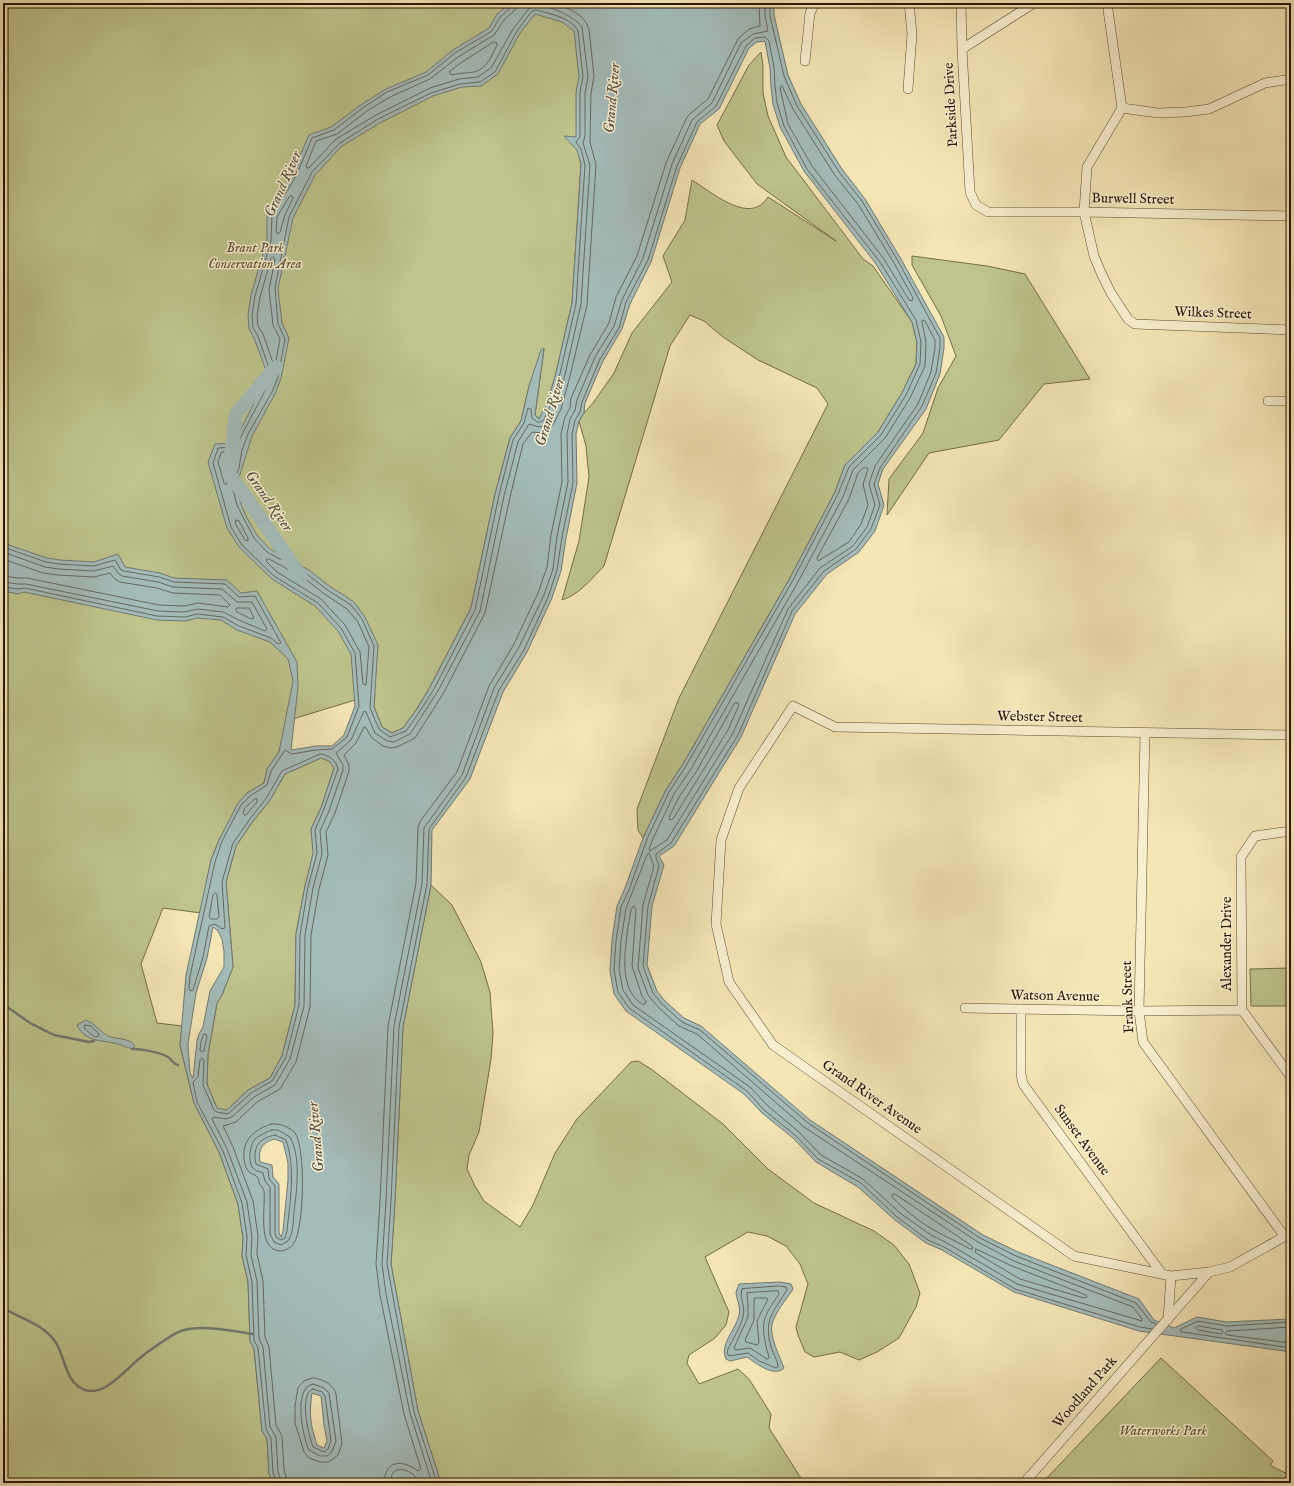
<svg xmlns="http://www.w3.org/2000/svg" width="1294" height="1486" viewBox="0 0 1294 1486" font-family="'IM FELL English',serif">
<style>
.green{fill:#bec48c;stroke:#746c48}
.water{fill:#a3bcba;stroke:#727871;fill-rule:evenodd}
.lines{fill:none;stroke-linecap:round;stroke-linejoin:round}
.shore{stroke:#66685e;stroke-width:1}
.stream{stroke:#727871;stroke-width:2.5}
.river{stroke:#a3bcba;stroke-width:14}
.minor-casing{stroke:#5c4830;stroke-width:10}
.minor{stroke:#f8efd0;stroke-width:9}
.labels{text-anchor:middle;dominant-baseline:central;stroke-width:3;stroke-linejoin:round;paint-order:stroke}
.street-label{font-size:14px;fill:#291303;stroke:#f8efd0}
.park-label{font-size:14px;font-style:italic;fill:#5d5133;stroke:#f8efd0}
.water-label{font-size:15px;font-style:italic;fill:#544e43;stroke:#f8efd0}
</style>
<rect width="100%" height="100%" fill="#f5e6b6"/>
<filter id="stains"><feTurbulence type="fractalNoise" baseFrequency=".005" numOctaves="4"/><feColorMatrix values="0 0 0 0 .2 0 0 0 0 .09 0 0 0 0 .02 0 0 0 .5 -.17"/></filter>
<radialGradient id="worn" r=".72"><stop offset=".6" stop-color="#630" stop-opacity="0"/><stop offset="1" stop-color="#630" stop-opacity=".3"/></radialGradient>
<!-- green -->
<path class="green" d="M 3,3 L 618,3 L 579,157 L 581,164 L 572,303 L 555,377 L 547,403 L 540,419 L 535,415 L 544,349 L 529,386 L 521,421 L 510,438 L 495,494 L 471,608 L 430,687 L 417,709 L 403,728 L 392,733 L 382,727 L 374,707 L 375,694 L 286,721 L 279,752 L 267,769 L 264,783 L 247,793 L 219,840 L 211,860 L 201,913 L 163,908 L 141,964 L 157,1023 L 182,1026 L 180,1045 L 194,1103 L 219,1152 L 238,1204 L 243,1238 L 242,1256 L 248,1282 L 250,1341 L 254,1349 L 262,1431 L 267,1439 L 269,1473 L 273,1483 L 3,1483 Z
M 761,52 L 763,66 L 763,93 L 768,116 L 786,157 L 863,259 L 873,266 L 912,322 L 917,342 L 916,364 L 902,393 L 878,432 L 845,465 L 835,492 L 790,578 L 683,764 L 666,790 L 643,838 L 638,830 L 637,809 L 679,698 L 828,404 L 817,388 L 758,360 L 723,337 L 704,321 L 690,315 L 670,346 L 604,566 C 592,578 579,595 562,600 L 579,541 L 589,477 L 586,446 L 579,421 L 584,413 L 593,403 L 614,373 L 632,333 L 672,282 L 663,256 L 685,220 L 692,180 C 708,190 740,217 759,206 C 763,204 766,200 768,197 L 836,241 L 757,184 L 724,141 L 717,125 L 749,65 Z
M 912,256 L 987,266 L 1025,274 L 1090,379 L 1044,384 L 999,440 L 929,453 L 887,515 L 889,479 L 923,433 L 938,388 L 956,356 L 941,316 L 912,265 Z
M 321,758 L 329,761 L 334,768 L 321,808 L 311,829 L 314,853 L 305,886 L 296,934 L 295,1005 L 282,1056 L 270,1078 L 248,1090 L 227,1110 L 217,1109 L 207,1084 L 208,1054 L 217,1003 L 222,995 L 233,967 L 226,882 L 236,846 L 253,821 L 270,800 L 285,774 Z
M 431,885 L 452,905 L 481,962 L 490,992 L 493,1033 L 491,1059 L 479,1132 L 469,1155 L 467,1169 L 475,1186 L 484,1201 L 520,1227 L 533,1205 L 555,1153 L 577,1119 L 631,1062 L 638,1061 L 651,1069 L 723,1124 L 768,1169 L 814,1203 L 874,1231 L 894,1245 L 909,1264 L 920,1293 L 916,1307 L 899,1338 L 877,1352 L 859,1360 L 840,1352 L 814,1357 L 805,1352 L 798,1335 L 796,1327 L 808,1284 L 800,1264 L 786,1246 L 767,1236 L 748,1232 L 705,1257 L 729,1312 L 726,1325 L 715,1338 L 689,1355 L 687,1363 L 699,1384 L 738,1369 L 749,1379 L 771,1414 L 769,1428 L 804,1483 L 441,1483 L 418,1411 L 391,1264 L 395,1201 L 403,1027 Z
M 1291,968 L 1291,1006 L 1251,1006 L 1250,969 Z
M 1161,1358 L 1273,1461 L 1270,1465 L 1291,1476 L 1291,1483 L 1042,1483 Z"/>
<!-- water -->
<path class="water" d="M 510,3 L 774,3 L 774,15 L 788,75 L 801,104 L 842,169 L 865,199 L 901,259 L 944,337 L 944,348 L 940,374 L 926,409 L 883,469 L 878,484 L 884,505 L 875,531 L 859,552 L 827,574 L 795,614 L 741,737 L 674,846 L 659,856 L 664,865 L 652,906 L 647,965 L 657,991 L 665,1001 L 684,1018 L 701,1026 L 810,1120 L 983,1235 L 1018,1252 L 1139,1299 L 1154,1320 L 1174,1328 L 1197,1317 L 1227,1322 L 1288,1319 L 1291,1317 L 1291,1352 L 1139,1331 L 1014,1292 L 942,1250 L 926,1243 L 895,1220 L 858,1187 L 816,1162 L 793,1138 L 762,1113 L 744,1094 L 626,1011 L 614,994 L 610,971 L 612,940 L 617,906 L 625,888 L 643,838 L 666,790 L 683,764 L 790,578 L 835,492 L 845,465 L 878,432 L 902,393 L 916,364 L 917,342 L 912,322 L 876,264 L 804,171 L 780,127 L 773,104 L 771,87 L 770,68 L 765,41 L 757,42 L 749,48 L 719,109 L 700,124 L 680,168 L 651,262 L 630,304 L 622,329 L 603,361 L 585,403 L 584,413 L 579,421 L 576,434 L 577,483 L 566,538 L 561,571 L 552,598 L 527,652 L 503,692 L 470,779 L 432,830 L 431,885 L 403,1027 L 395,1201 L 391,1264 L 418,1411 L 441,1483 L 410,1483 L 401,1477 L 398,1483 L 273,1483 L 269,1474 L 267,1439 L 262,1431 L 254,1349 L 250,1341 L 248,1282 L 242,1256 L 243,1238 L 238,1204 L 219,1152 L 194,1103 L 180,1045 L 186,975 L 211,860 L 219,840 L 238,803 L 247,793 L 264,783 L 267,769 L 279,752 L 293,681 L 288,659 L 270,642 L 237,630 L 221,620 L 197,618 L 186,621 L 157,620 L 24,592 L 18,594 L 3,591 L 3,543 L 47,558 L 60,560 L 94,562 L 118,554 L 125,567 L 160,573 L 174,578 L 227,580 L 241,593 L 257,591 L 297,662 L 298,687 L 291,750 L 316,746 L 332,746 L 344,735 L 355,706 L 351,654 L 338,631 L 315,606 L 272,579 L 239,547 L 227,528 L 208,462 L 215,444 L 234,443 L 263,385 L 266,370 L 254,338 L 249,329 L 248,315 L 251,295 L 267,240 L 267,214 L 292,174 L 309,135 L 331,127 L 362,104 L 386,89 L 426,72 L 453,50 L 489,28 L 497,14 ZM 535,14 L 562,22 L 574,31 L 579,77 L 576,92 L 576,137 L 564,136 L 577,150 L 581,164 L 572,303 L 555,377 L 547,403 L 539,419 L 535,415 L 544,348 L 541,350 L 529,386 L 521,421 L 510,438 L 495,494 L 471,608 L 430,687 L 417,709 L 403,728 L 392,733 L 382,727 L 374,707 L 378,645 L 365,617 L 354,602 L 328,585 L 309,570 L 270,549 L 257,535 L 247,518 L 241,504 L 236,487 L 252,436 L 275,394 L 281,378 L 289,338 L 282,323 L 278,289 L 293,218 L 315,175 L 342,146 L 380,123 L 433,96 L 462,87 L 481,86 L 498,74 L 520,33 ZM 321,758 L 329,761 L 334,768 L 321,808 L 311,829 L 313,853 L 305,886 L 296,934 L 295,1005 L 282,1056 L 270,1078 L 248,1090 L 227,1110 L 217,1108 L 207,1084 L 208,1054 L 217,1003 L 222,995 L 233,967 L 226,882 L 236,846 L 253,821 L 270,800 L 285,774 ZM 213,927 L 218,931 L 222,939 L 224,951 L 224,967 L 210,991 L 203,1027 L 199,1034 L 197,1041 L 193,1078 L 190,1073 L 188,1044 L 196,993 L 207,958 ZM 274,1139 L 283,1142 L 288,1163 L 288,1180 L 283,1231 L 281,1237 L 279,1233 L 279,1184 L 273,1177 L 272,1165 L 260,1162 C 258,1149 262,1143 274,1139 ZM 312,1393 L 321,1396 L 324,1425 L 327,1441 L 324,1448 L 317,1445 C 310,1423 309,1415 312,1393 Z
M 86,1020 C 96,1024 100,1032 108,1036 C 117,1040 129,1037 135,1046 L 132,1049 C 129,1047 126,1048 123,1046 C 107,1038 87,1046 77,1025 Z
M 780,1282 L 791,1284 L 793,1289 C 786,1300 776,1311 772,1324 C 769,1336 780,1357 784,1368 C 774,1378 756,1363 747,1357 L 730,1361 L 726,1359 C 719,1344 736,1330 739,1315 C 741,1307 737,1301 736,1293 C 736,1291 738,1287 739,1284 Z"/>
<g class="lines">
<!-- shore -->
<path class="shore" d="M 770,3 L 770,16 L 784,76 L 797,106 L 839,172 L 862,201 L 898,261 L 940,338 L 940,348 L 936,373 L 922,406 L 880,468 L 874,484 L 880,505 L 871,529 L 856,549 L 824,571 L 792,611 L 738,735 L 671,843 L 656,854 L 656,858 L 659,866 L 648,906 L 643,966 L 653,993 L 662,1004 L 682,1022 L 700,1030 L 808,1123 L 980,1238 L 1016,1256 L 1136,1303 L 1151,1322 L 1156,1324
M 536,10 C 550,14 571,17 578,31 L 583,77 L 580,92 L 580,137 L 576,142 L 581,149 L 585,165 L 576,304 L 559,378 L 551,404 L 544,420 L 540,422 L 537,422 L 532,418 L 531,409 L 528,408 L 524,423 L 513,440 L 499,495 L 475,610 L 434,689 L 420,711 L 406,731 L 390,737 L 379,729 L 370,708 L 374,646 L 362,619 L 351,605 L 326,589 L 307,574 L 267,552 L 254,538 L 244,519 L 237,505 L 232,486 L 239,468 L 242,450 L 248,434 L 272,392 L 278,377 L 285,339 L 278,324 L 275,288 L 289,217 L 312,172 L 340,143 L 378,119 L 431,93 L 460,84 L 480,82 L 495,72 L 517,31 L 531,12 Z
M 494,42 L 497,43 L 497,45 C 492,55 487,69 474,72 C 467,73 459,73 452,75 L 450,74 L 450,71 L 462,62 Z
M 782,86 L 793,109 L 834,174 L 858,204 L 894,263 L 913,298 L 912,301 L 909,300 L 884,259 L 812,166 L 788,124 L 780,88 Z
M 292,196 L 293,198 L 285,215 L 280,232 L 278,234 L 276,232 L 277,217 L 289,197 Z
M 273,257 L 275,259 L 269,290 L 273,325 L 280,339 L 276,360 L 274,362 L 272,360 L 263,334 L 258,326 L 257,316 L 260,297 L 271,259 Z
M 923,320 L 925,321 L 935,340 L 935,348 L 931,372 L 918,404 L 875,466 L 869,484 L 875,505 L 867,527 L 853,546 L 820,568 L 788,609 L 733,733 L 667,840 L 650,851 L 649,849 L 652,841 L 674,794 L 691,769 L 798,582 L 843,497 L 853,470 L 885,438 L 910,398 L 925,366 L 926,342 L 922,322 Z
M 222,452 L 234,452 L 236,453 L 234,466 L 226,485 L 224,483 L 218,462 Z
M 865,467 L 868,469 L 863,484 L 868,505 L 861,524 L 849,542 L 818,561 L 817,558 L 849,499 L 858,473 Z
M 236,520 L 239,521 L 248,538 L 248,541 L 245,540 L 236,525 Z
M 3,547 L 46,562 L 59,564 L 94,566 L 115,560 L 121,570 L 124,571 L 159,577 L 174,582 L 225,584 L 239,597 L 255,596 L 281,643 L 278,644 L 271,638 L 239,626 L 223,617 L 197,614 L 185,617 L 157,616 L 25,588 L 18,589 L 3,587
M 3,552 L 45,567 L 59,569 L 94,571 L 113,566 L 118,573 L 122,576 L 158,582 L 173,587 L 222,589 L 237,602 L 252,602 L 267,629 L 265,631 L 241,621 L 223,612 L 198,609 L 184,612 L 158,611 L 26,584 L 18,584 L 3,582
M 3,559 L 43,573 L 57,575 L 94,577 L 110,573 L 115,579 L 120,582 L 157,588 L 173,593 L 220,595 L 230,605 L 228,607 L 198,603 L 184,606 L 159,605 L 27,578 L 18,578 L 3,576
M 267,559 L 269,559 L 304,578 L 323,593 L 347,609 L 358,622 L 369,647 L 366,685 L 363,684 L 360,652 L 345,625 L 321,599 L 277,572 L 267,562 Z
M 237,608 L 249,608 L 254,618 L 251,619 L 237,612 L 236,610 Z
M 735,703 L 738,703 L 739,705 L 728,730 L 673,819 L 670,820 L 669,817 L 679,797 L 696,772 Z
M 255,799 L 257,799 L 257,802 L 246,815 L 244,815 L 243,813 L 245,808 Z
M 649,853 L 654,866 L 643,905 L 638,968 L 648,995 L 658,1007 L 679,1026 L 697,1034 L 804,1127 L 978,1242 L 1014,1261 L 1133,1307 L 1142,1319 L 1142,1321 L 1017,1284 L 947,1243 L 931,1235 L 900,1213 L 863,1179 L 821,1155 L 799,1132 L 768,1106 L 750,1087 L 633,1005 L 623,990 L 619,970 L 621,941 L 626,908 L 647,855 Z
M 216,893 L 217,895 L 219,917 L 217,919 L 211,919 L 209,917 L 213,895 Z
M 634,906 L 636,909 L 632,966 L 642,996 L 646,1002 L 644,1005 C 614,990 627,936 631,910 Z
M 85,1025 L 91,1026 L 99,1034 L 99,1036 L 95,1037 L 85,1029 Z
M 204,1034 L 206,1034 L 207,1036 L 204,1051 L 202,1052 L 200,1050 L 201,1042 Z
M 271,1124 C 279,1123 290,1127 295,1133 C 306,1149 304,1228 294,1243 C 291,1248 286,1250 281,1251 C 256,1251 266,1206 264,1191 C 263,1188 261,1186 259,1183 C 259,1181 259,1179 257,1177 C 255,1174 250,1174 248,1171 C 245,1167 245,1163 244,1159 C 242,1140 254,1130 271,1124 Z
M 272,1130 L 278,1130 L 290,1137 C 301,1157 297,1188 294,1211 C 293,1221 294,1232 288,1241 L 281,1245 L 274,1242 L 270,1234 L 270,1187 L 265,1181 L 263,1173 C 259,1171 255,1171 252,1167 C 248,1160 250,1145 255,1139 C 260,1135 266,1132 272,1130 Z
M 275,1135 L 286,1140 C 296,1170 290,1201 287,1231 L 285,1238 L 281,1240 L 277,1238 L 275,1234 L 275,1186 L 269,1179 L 268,1169 L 256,1164 C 252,1148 259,1138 275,1135 Z
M 895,1194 L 972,1246 L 973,1249 L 970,1249 C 958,1242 946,1237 934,1230 C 919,1222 904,1209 892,1197 L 892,1195 Z
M 976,1249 L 1012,1266 L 1086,1295 L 1087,1297 L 1084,1298 L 1020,1279 L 976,1253 Z
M 779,1286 L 786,1287 L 787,1290 C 774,1311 763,1320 771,1347 C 773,1354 778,1360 778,1367 L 776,1368 L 759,1361 L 748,1353 L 729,1356 L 727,1353 L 728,1349 C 733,1339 740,1328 743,1317 C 746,1307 739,1298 742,1289 Z
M 778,1291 L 779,1294 C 765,1315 760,1320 766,1346 C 766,1350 769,1354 769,1358 L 767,1359 L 750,1348 L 735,1350 L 734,1348 L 748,1317 L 748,1305 L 747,1293 Z
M 755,1298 L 766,1298 L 768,1299 L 757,1321 L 759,1343 L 757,1345 L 746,1342 L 745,1340 L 754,1320 L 754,1300 Z
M 1291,1322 L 1227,1326 L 1198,1321 L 1181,1329 L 1180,1331 L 1182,1332 L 1291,1348
M 1199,1326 L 1222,1330 L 1223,1332 L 1221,1334 L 1198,1330 L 1196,1328 Z
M 1291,1327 L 1227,1331 L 1225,1333 L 1227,1335 L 1291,1343
M 313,1378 C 323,1379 333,1384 336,1394 L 342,1444 L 338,1455 L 333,1459 L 328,1462 L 320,1462 L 309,1458 L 304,1452 L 295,1423 L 295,1406 L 298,1388 L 304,1381 Z
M 313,1384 L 324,1388 L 329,1393 L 336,1441 L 332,1452 L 327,1456 L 320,1456 L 309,1450 C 303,1437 292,1388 313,1384 Z
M 313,1389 L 322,1392 L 325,1396 L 331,1441 L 328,1449 L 324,1452 L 313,1447 C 309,1436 298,1394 313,1389 Z
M 277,1483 L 273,1473 L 271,1438 L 266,1429 L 258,1348 L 254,1340 L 252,1282 L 246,1255 L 247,1237 L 242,1203 L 223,1151 L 197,1102 L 193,1082 L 198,1077 L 200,1060 L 202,1058 L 204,1060 L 203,1085 L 214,1110 L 217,1112 L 228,1114 L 251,1093 L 272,1081 L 286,1057 L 299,1005 L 300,935 L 308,887 L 317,853 L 315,830 L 324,809 L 338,769 C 336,760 329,755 320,754 L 282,771 L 267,797 L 250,819 L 233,843 L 222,882 L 225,928 L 222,929 L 215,924 L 209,926 L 203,957 L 193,990 L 191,991 L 189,989 L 190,976 L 215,862 L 222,841 L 241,805 L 250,796 L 267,785 L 271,771 L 285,750 L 292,754 L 316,750 L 332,749 L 347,737 L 359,706 L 355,653 L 341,628 L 318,603 L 274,576 L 242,545 L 231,527 L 213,463 L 218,448 L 234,447 L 237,444 L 267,387 L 270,371 L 258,336 L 253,328 L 252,316 L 255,296 L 271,241 L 272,216 L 296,176 L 312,138 L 334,130 L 364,107 L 387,92 L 428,75 L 455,53 L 492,31 L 500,17 L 511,7 L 512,3
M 282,1483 L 278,1472 L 276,1437 L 270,1427 L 263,1347 L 259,1339 L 257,1281 L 251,1255 L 252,1237 L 247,1202 L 227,1149 L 212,1119 L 214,1117 L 226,1119 L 232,1117 L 254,1097 L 275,1085 L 290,1059 L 304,1006 L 305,935 L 313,888 L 322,854 L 320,831 L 329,811 L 343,770 L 343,765 L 336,753 L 351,740 L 364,711 L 366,712 L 375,733 L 387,741 L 394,742 L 410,734 L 438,691 L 480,611 L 504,496 L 518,442 L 529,424 L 539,427 L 546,425 L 556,406 L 564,379 L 581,304 L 590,165 L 583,143 L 585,136 L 585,93 L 588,77 L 582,27 C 574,16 544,2 531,6 L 513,29 L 491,68 L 478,77 L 459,79 L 430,88 L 376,115 L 336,139 L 309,168 L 307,168 L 306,166 L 316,141 L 337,134 L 367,111 L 390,97 L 430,79 L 458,57 L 494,35 L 504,20 L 515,10 L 517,3
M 288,1483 L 284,1470 L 282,1436 L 276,1425 L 269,1347 L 265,1337 L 263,1281 L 257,1254 L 258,1236 L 253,1201 L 233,1147 L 223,1126 L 236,1122 L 257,1102 L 280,1089 L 296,1062 L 310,1007 L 311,935 L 319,889 L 328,855 L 326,832 L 335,813 L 349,771 L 349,765 L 344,755 L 356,743 L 364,727 L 366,728 L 372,738 L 383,746 L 391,748 L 397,747 L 415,738 L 443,694 L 485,613 L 510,497 L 523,444 L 532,432 L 541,433 L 549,430 L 553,425 L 561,409 L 569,380 L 587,305 L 596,165 L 590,142 L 591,94 L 594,76 L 589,29 C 584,13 566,7 552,3
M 384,1483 C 385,1460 402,1459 418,1471 L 421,1469 L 404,1414 L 380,1295 L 376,1264 L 380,1201 L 388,1026 L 416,883 L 418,827 L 421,820 L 457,772 L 489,686 L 514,644 L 538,593 L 547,567 L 551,535 L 562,482 L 561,434 L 565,417 L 570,408 L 571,398 L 590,355 L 609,323 L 616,297 L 637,256 L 666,163 L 687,117 L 691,113 L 708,99 L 738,39 L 749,29 L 760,26 L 759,3
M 390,1483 C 391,1466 403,1467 414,1475 L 416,1483
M 432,1483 L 410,1413 L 386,1294 L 382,1264 L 386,1201 L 394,1026 L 422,884 L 424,828 L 462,775 L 494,688 L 519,647 L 544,595 L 553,569 L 557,536 L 568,482 L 567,434 L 570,419 L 575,410 L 577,400 L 595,357 L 614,326 L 622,300 L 643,258 L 672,164 L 692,120 L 712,103 L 741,43 L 753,34 L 768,31 L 765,16 L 765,3
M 437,1483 L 414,1412 L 387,1264 L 391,1201 L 399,1027 L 427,884 L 429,829 L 466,777 L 499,690 L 524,650 L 548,597 L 557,570 L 562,537 L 573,483 L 572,434 L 575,420 L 580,412 L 582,402 L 600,359 L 619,328 L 626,302 L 648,260 L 677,166 L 697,122 L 716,106 L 746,46 L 755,38 L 765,37 L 769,41 L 774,67 L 775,86 L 777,103 L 784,126 L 807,169 L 880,262 L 916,320 L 921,342 L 920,364 L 906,395 L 881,435 L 849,467 L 838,494 L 793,580 L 686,766 L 669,792 L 647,839 L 629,890 L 621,907 L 616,941 L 614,970 L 618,992 L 629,1008 L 747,1091 L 764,1110 L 795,1135 L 818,1159 L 861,1183 L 897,1217 L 928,1240 L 944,1247 L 1015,1289 L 1140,1327 L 1152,1329"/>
<!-- stream -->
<path class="stream" d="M 3,1004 L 30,1023 L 54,1035 L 89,1042 L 94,1041
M 132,1049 C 142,1049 159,1052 168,1057 C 172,1060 173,1064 178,1065
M 3,1308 C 20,1318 42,1324 54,1340 C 66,1355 64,1383 85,1390 C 105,1397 127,1368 140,1358 C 147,1352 174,1333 181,1331 C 199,1324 234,1331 253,1334"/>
<!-- river -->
<path class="river" d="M 276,367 L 236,414 L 229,473 L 301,576"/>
<!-- minor casing -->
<g class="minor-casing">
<path id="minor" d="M 961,3 L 962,49 L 970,192 L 976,205 L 988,212 L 1084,212 L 1291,216
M 1107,3 L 1122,108 L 1087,167 L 1084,212 L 1094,256 L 1102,275 L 1111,293 L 1128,319 L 1135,324 L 1291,330
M 962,49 L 1034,3
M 805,61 L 810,13 L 815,3
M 908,89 L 912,34 L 909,3
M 1122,108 L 1158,113 L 1185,112 L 1209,109 L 1265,83 L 1291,79
M 1268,401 L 1291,401
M 1145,733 L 1139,1011 L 1143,1042 L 1285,1237
M 1291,735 L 835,727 L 793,706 L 739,788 L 721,840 L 716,924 L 729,982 L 773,1045 L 1074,1256 L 1171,1276 L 1209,1272 L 1230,1267 L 1291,1233
M 1291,831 L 1255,836 L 1241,857 L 1242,1010 L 1291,1077
M 965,1008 L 1139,1011 L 1242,1010
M 1021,1009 L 1021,1074 L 1023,1084 L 1162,1274
M 1168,1320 L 1171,1276
M 1024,1483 L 1209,1272"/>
</g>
<!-- minor -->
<use href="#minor" class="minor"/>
</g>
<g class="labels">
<!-- street labels -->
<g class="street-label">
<text transform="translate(951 105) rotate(-93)">Parkside Drive</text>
<text transform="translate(1133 199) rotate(1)">Burwell Street</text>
<text transform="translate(1213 313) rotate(2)">Wilkes Street</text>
<text transform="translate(1040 717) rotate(1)">Webster Street</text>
<text transform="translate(1227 944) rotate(-90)">Alexander Drive</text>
<text transform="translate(1055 996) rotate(1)">Watson Avenue</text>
<text transform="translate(1128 997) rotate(-92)">Frank Street</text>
<text transform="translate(872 1097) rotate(35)">Grand River Avenue</text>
<text transform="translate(1082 1140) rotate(54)">Sunset Avenue</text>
<text transform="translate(1085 1392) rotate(-49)">Woodland Park</text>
</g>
<!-- park labels -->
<g class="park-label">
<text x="255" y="248">Brant Park<tspan x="255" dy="16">Conservation Area</tspan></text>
<text x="1163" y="1431">Waterworks Park</text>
</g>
<!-- water labels -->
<g class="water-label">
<text transform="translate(612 98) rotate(-85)">Grand River</text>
<text transform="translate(283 184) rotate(-66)">Grand River</text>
<text transform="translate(550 412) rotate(-73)">Grand River</text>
<text transform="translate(269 501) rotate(55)">Grand River</text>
<text transform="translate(316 1137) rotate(-95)">Grand River</text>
</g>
</g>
<!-- margin -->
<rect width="1294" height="1486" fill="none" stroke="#f5e6b6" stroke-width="16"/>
<rect x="4" y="4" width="1286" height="1478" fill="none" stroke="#291303" stroke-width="2"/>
<rect x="8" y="8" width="1278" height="1470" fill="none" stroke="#291303"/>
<rect width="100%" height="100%" filter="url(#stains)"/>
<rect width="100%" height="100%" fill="url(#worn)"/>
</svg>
